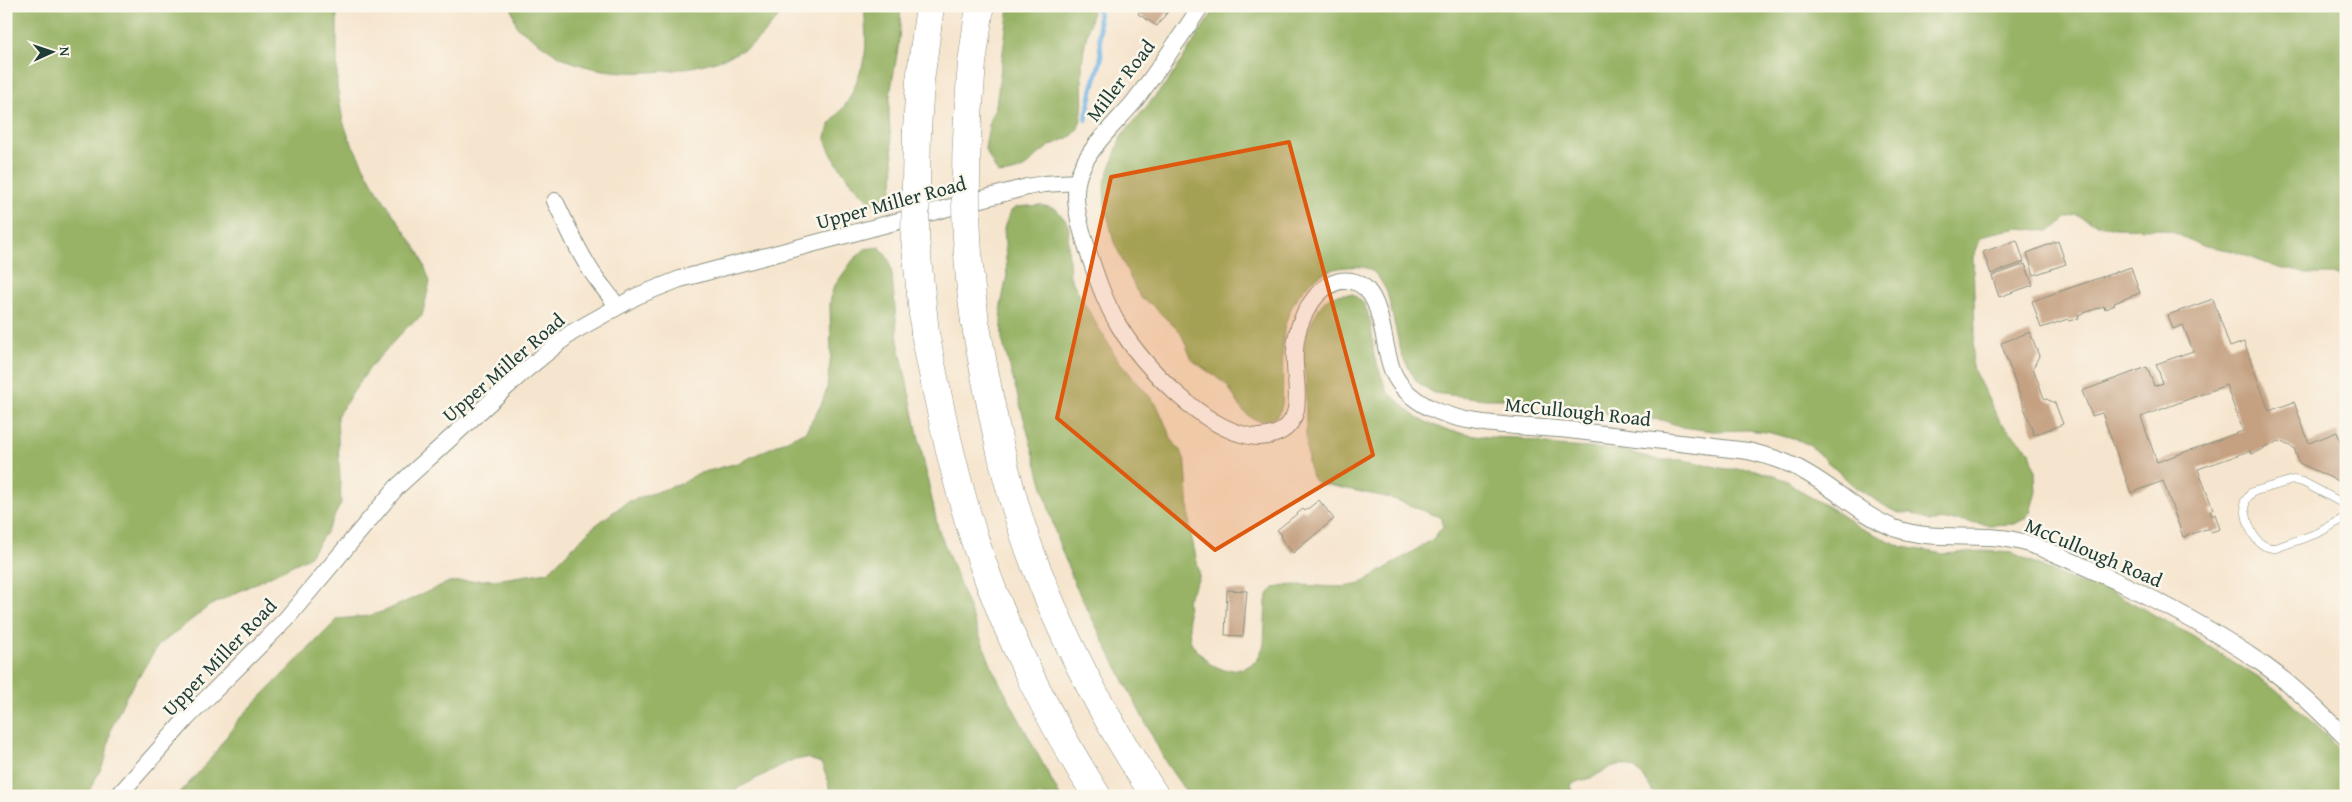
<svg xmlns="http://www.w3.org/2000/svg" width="2352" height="802" viewBox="0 0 2352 802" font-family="'Gentium Book Plus',serif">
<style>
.forest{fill:#98b366;stroke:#5c784d}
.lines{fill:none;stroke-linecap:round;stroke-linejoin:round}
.stream{stroke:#6eb3e4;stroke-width:5}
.building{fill:#c5a182;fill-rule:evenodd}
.service-casing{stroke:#8a9181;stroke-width:9}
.minor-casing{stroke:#8a9181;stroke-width:18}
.motorway-casing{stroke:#8a9181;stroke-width:29}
.service{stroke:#fff;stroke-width:8}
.minor{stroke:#fff;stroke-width:16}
.motorway{stroke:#fff;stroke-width:28}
.motorway-bridge-casing{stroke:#8a9181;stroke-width:29;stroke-linecap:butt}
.motorway-bridge{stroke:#fff;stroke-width:28}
.marked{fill:#de580e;fill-opacity:0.2;stroke:#de580e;stroke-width:4;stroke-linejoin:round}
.labels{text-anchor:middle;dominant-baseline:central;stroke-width:5;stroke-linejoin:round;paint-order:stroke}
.street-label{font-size:20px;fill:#1f3d34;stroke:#fbf7ec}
</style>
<rect width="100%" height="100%" fill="#fbf7ec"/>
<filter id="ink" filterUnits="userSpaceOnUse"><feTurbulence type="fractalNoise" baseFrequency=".02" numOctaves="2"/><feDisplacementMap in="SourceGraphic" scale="10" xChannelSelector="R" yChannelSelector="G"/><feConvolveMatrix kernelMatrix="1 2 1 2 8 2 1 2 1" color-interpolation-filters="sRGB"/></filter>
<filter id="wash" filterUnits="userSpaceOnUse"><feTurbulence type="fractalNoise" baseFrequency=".0096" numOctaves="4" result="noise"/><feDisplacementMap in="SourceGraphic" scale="20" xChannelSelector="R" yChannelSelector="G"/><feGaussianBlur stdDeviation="1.12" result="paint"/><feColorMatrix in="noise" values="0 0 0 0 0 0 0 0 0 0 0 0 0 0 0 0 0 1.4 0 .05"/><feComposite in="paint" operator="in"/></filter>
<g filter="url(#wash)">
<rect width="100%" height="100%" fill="#f6e5ce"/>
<!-- forest -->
<path class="forest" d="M 6,6 L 337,6 L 337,87 L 343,121 L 349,138 L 373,184 L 420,254 L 430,282 L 422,316 L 409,325 L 371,366 L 337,416 L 341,503 L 327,531 L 309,557 L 209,606 L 158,646 L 125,698 L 111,729 L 105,761 L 89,791 L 83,796 L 6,796 Z
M 511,6 L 789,6 C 775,19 763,39 746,48 C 703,73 621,80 575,63 C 556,57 534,38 517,27 Z
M 865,6 L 901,6 C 900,20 900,35 898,48 C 895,69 890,88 889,109 C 888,143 902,175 886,207 C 882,206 875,205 872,202 C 858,193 826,154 826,138 C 826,123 843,111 849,99 C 854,89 858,77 862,67 C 869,47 864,27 865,6 Z
M 1009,6 L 1094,6 C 1089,26 1083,46 1082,67 C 1081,86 1086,110 1078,128 C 1073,140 1059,140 1050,146 C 1025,162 1033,171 998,174 L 985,149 L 990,119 L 996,106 Z
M 1218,6 L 2346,6 L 2346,279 L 2336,274 L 2306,274 L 2292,269 L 2282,269 L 2233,251 L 2201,245 L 2172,232 L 2159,229 L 2115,228 L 2094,223 L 2076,215 L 2066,218 L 2058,226 L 2049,231 L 2019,228 L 1992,233 L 1981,238 L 1973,258 L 1975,332 L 1972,363 L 1975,373 L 2000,422 L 2030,451 L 2035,471 L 2036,492 L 2030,512 L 2024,519 L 2015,524 L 1988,525 L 1958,520 L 1929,521 L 1911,513 L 1899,513 L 1890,509 L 1855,487 L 1810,446 L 1801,441 L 1767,432 L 1747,430 L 1713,431 L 1682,427 L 1663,420 L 1612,416 L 1572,405 L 1551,404 L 1532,399 L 1485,399 L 1434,393 L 1417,382 L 1402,356 L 1387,292 C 1375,270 1371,265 1346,267 C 1313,269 1289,300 1284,331 C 1281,354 1284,381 1282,405 L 1279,414 L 1270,420 L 1259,421 L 1250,417 L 1243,411 L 1227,385 L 1192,360 L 1181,333 L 1151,304 L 1142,299 L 1136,290 L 1114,242 L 1105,205 L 1104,185 L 1121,137 L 1171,77 L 1209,18 Z
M 1041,205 L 1056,209 L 1066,221 L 1069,228 L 1068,244 L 1070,277 L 1081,298 L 1118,360 L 1157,405 L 1172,440 L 1182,453 L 1186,465 L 1190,530 L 1199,571 L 1199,578 L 1187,600 L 1190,640 L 1194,647 L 1210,664 L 1224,670 L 1243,669 L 1257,661 L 1264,645 L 1266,601 L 1269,593 L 1274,588 C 1303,580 1333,592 1360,584 L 1433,539 L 1443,526 L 1442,518 L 1391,498 L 1328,485 C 1323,485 1318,485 1314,480 C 1304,467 1306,414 1306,397 C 1307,380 1302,364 1304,347 C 1305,334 1318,303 1330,297 C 1337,294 1345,294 1353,294 L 1364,304 L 1367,311 L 1371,325 L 1374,356 L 1387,391 L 1417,418 L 1445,430 L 1487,437 L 1518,438 L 1557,446 L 1620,450 L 1659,460 L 1683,460 L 1726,469 L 1752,469 L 1786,480 L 1805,494 L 1832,509 L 1860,528 L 1903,547 L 1944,554 L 1983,551 L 2013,553 L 2080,584 L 2104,587 L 2194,637 L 2273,687 L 2309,718 L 2346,755 L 2346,784 L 2335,796 L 1654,796 C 1648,781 1634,759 1614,766 C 1607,769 1600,773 1593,777 C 1585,780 1578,780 1571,785 L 1574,796 L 1189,796 L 1166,763 L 1075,585 L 1057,538 L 1002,339 L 1001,306 L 1007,275 L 1004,228 L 1010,212 L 1016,207 Z
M 880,247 L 889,260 L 892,275 L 898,341 L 938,528 L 993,670 L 1060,796 L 831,796 L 827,777 L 821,763 L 806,758 L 790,761 L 723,796 L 177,796 L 209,761 L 239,719 L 338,619 L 368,616 L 385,611 L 449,582 L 502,579 L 548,572 L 592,528 L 627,502 L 683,483 L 697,474 L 741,462 L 806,431 L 822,403 L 827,388 L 831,355 L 830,303 L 833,288 L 853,260 L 865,249 Z"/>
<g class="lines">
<!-- stream -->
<path class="stream" d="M 1086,120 L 1092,89 L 1101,59 L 1098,6"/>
</g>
<g id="blocks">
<!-- building -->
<path class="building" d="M 1143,6 L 1172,6 L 1157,26 L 1138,14 Z
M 2017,240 L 2024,262 L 1991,274 L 1983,252 Z
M 2058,241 L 2066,264 L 2034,275 L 2027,253 Z
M 2025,264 L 2033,285 L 1999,297 L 1992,276 Z
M 2131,267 L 2140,293 L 2114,303 L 2115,305 L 2105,309 L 2104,306 L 2078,315 L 2079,318 L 2074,320 L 2069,321 L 2068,319 L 2041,328 L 2032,301 Z
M 2213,299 L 2230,347 L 2244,342 L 2269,411 L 2294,402 L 2309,443 L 2337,432 L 2346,455 L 2346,479 L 2338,481 L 2299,463 L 2294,448 L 2279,441 L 2252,454 L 2250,451 L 2198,469 L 2213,509 L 2210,511 L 2212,516 L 2215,514 L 2220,529 L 2211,532 L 2209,528 L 2183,537 L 2163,481 L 2131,493 L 2102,413 L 2092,416 L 2082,391 L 2147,367 L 2154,386 L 2163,383 L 2156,364 L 2193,351 L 2183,325 L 2173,329 L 2168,315 ZM 2226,385 L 2243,431 L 2157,462 L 2141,417 Z
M 2030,332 L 2039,356 L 2033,368 L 2044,398 L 2055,403 L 2063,424 L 2034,435 L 2001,343 Z
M 1319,500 L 1334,519 L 1293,553 L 1280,537 L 1282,535 L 1277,530 L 1303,509 L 1305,511 Z
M 1227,590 L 1247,591 L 1243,636 L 1225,635 Z"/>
</g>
</g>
<g filter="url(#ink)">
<use href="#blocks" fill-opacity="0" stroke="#8a9181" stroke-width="1"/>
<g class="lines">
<!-- service casing -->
<g class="service-casing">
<path id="service" d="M 2346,505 L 2303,482 L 2293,480 L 2252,492 L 2245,501 C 2245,520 2253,549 2276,548 L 2318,533 L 2346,517"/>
</g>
<!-- minor casing -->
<g class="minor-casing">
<path id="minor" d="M 1201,6 C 1179,39 1157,72 1133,103 C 1115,124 1090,146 1080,172 C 1071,195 1079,223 1086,245 C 1095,273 1104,301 1119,326 C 1143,366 1203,428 1250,436 C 1259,438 1267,437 1275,434 C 1310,421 1292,378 1295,350 C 1296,329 1304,310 1318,294 C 1327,285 1338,279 1351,281 C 1387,287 1380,352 1396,378 C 1403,390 1415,400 1428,407 C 1470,428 1523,425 1569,430 C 1629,437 1689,444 1748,451 C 1768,456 1787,461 1805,472 C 1836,489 1861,515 1894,528 C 1935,543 1977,531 2018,541 C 2044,547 2068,560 2092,570 C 2151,596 2211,628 2264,665 C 2294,686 2320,712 2346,738
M 555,201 C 568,227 579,255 596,278 C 603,288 611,296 617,307
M 118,796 L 187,718 L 286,619 L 397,487 L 522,373 L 571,333 L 637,296 L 680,279 L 1027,187 L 1044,184 L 1077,182"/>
</g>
<!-- motorway casing -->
<g class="motorway-casing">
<path id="motorway" d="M 968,117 L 972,63 L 980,6
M 917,130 L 920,81 L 930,6
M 975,321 C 990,404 1005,488 1036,567 C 1067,648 1108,724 1155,796
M 925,333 C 939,405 954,477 977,547 C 1006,634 1048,718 1097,796"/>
</g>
<!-- service -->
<use href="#service" class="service"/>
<!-- minor -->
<use href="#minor" class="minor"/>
<!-- motorway -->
<use href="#motorway" class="motorway"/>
<!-- motorway-bridge casing -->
<g class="motorway-bridge-casing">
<path id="motorway-bridge" d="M 968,117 C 964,186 965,253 975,321
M 917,130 L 915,238 L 925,333"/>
</g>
<!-- motorway-bridge -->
<use href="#motorway-bridge" class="motorway-bridge"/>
</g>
</g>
<!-- marked area -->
<path class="marked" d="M 1289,142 L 1373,455 L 1215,550 L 1057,418 L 1111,177 Z"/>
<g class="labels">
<!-- street labels -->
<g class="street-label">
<text transform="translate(1120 80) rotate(-52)">Miller Road</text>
<text transform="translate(891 202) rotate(-15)">Upper Miller Road</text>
<text transform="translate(503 367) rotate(-41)">Upper Miller Road</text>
<text transform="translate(1578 411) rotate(6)">McCullough Road</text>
<text transform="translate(2094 552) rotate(23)">McCullough Road</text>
<text transform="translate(219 657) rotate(-46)">Upper Miller Road</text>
</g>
</g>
<!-- margin -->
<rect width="2352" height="802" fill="none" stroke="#fbf7ec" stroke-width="25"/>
<!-- north arrow -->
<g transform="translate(52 52) rotate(87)" stroke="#fbf7ec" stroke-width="4" paint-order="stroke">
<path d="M0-4L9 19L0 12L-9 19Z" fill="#1f3d34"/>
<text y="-8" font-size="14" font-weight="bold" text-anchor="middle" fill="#1f3d34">N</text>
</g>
</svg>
